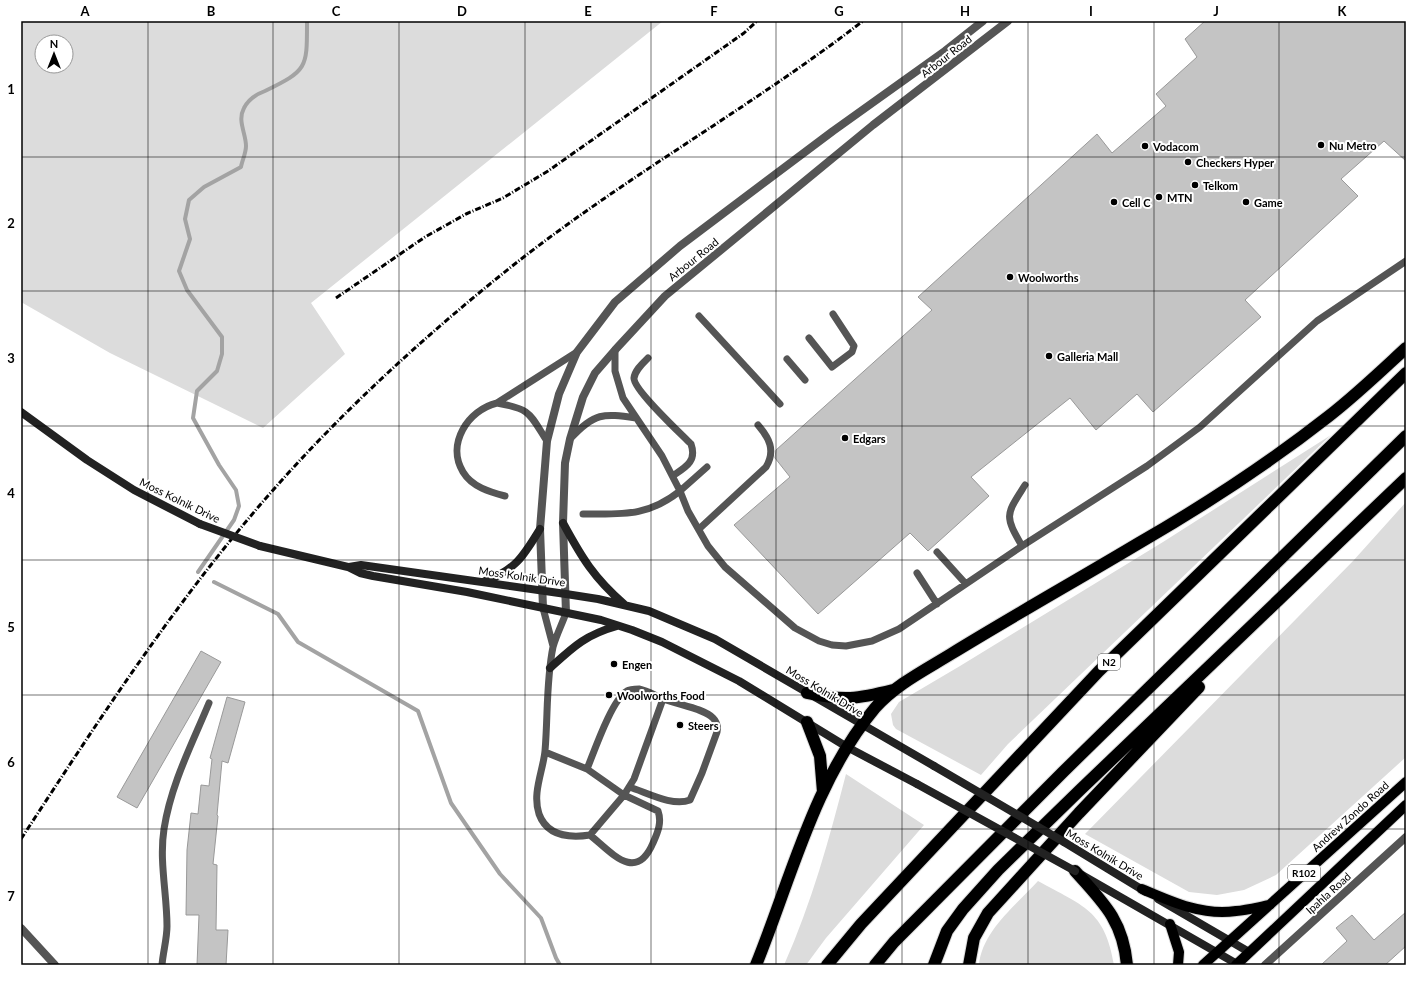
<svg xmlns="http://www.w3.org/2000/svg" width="1427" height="986" viewBox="0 0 1427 986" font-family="Lato,sans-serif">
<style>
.green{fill:#dcdcdc;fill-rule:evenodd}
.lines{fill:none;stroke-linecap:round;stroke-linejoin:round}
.stream{stroke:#a3a3a3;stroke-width:4}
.building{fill:#c4c4c4;stroke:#999}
.primary-casing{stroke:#dbdbdb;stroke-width:12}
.highway-casing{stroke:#dbdbdb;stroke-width:14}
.lane{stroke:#555;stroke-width:7}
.street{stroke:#555;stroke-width:8}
.secondary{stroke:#222;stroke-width:8}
.primary{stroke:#000;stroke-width:10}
.highway{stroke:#000;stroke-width:12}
.rail{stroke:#000;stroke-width:3;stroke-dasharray:6 2 1 2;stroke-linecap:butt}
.secondary-bridge{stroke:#222;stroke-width:8}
.grid{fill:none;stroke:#000;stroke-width:1;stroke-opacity:0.55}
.poi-dot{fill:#000;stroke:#fff;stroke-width:1.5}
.labels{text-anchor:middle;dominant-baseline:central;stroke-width:4;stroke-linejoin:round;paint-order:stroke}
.shield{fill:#fff;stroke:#4c4c4c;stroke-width:1}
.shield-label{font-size:10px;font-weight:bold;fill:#000}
.street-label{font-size:11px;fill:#000;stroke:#fff}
.poi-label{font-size:11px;font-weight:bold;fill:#000;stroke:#fff;text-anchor:start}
.neatline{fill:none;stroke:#000;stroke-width:1.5}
.grid-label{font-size:13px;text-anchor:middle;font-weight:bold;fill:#000}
</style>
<rect width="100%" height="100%" fill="#fff"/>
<!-- green -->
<path class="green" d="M 21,21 L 663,21 L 311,303 L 345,354 L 263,428 L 110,353 L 21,302 ZM 42,42 L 66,42 L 66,66 L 42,66 Z
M 1331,435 L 1008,744 L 981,775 L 896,729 L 893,725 L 891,714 L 899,702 L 960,666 L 1163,542 Z
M 1406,502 L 1406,757 L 1276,875 L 1244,890 L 1217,895 L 1189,892 L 1085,834 L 1353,561 Z
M 846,774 L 924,825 L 826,938 L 806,965 L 784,965 C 812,902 829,840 846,774 Z
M 1038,881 C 1083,906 1105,910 1114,965 L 979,965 C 982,931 1016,905 1038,881 Z"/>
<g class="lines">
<!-- stream -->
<path class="stream" d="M 198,572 L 234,520 L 239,506 L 236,490 L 219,465 L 193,418 L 197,391 L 217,371 L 222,354 L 222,337 L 187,290 L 179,271 L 190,239 L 185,219 L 189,200 L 204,187 L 241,167 C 242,161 246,153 246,146 C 246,133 237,121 244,108 C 248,100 257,94 265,91 C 308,70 307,68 307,21
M 214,582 L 278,614 L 298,642 L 418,711 L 451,803 L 500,874 L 541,918 L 556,958 L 560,965"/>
</g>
<!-- building -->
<path class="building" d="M 1205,21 L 1406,21 L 1406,161 L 1384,141 L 1341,179 L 1358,196 L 1245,300 L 1261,317 L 1153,412 L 1137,394 L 1096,430 L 1070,398 L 971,477 L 989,496 L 928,551 L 910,533 L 818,614 L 734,525 L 790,477 L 775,458 L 776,450 L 932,310 L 918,297 L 1097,134 L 1112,153 L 1166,106 L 1156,94 L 1197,57 L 1185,39 Z
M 201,651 L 221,662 L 137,808 L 117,797 Z
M 227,697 L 245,702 L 228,763 L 222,761 L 217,815 L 218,816 L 213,864 L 217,865 L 216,930 L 228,930 L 226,965 L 197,965 L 199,915 L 186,915 L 187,850 L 191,813 L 198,814 L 201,785 L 209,786 L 212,759 L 210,758 Z
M 1406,912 L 1406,946 L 1385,965 L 1321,965 L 1347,941 L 1336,928 L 1352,915 L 1374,940 Z"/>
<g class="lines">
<!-- primary casing -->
<g class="primary-casing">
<path id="primary" d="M 1142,889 C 1172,902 1203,916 1236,911 C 1247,910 1259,907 1270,905
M 1170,924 L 1179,952 L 1178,965
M 1203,965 L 1406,782
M 1236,965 L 1406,805"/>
</g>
<!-- highway casing -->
<g class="highway-casing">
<path id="highway" d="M 807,693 C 844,701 857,699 893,690
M 807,722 L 820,756 L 823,792
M 1075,871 C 1104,903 1123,921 1127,965
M 756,965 C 791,879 814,781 875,708 C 895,685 925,670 951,654 C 1013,616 1077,580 1139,543 C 1205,505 1269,463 1329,416 C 1356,395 1381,371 1406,348
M 827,965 L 861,924 L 1099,671 L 1406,373
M 875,965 L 894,942 L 1063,772 L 1406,436
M 934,965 L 947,931 L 963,909 L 998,870 L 1080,790 L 1406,478
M 969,965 L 974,938 L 988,913 L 1079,813 L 1199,687"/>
</g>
<!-- lane -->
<path class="lane" d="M 699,316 L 780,404
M 809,338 L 832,367 L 852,352 L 854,346 L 833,314
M 648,358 C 643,363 635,370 634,378 C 633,389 681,434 691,444 C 697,461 686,467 674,475
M 787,359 L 805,380
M 497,403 C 531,409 529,413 547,441
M 571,438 C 594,413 603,413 636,418
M 707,467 L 680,491 L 688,511 L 708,546 L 725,567 L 795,628 L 819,641 L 832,645 L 846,646 L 872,641 L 899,629 L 1022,546 L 1147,466 L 1200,427 L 1317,321 L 1406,261
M 505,496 C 490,492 472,487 463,472 C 446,444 468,410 497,403 L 577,352
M 583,514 C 623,514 647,517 680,491 L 662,456 L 623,398 L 615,371 L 615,350
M 699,529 L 766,467 C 776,450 769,438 758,425
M 1022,546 C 1004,515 1006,515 1025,485
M 937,552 L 966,584
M 917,573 L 937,604
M 543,608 L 553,646
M 545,752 L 587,769 L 624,795 L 590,835 C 570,838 547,836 539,814 C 532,793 543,771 545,751 C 548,716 546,681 553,647 C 556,636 562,624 566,613
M 587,769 C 594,752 612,699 627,691 C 630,689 636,689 639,689 C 648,691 656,696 664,699 C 678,705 703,708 713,718 C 717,722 718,727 717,732 L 702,773 L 690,800 C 672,807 646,792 629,787
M 590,835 C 612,853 636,883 653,843 C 658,832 662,822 658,811 L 624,795 L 634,779 L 663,699
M 162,965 C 163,952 167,939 167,926 C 167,894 159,861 164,829 C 171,784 192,744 209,703"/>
<!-- street -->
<path class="street" d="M 543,608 L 540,529 L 547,441 L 559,394 L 577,352 L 615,302 L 680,246 L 833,131 L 945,51 L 983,21
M 566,613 L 563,523 L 565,463 L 570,439 L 583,397 L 595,373 L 615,350 L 665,296 L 873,125 L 1008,21
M 21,928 L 55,965
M 1265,965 L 1406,837"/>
<!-- secondary -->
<path class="secondary" d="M 21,412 L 87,460 L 134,490 L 200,524
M 563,523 C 582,558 594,578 624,604
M 260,546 L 348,567 L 360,573 L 373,576 L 467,592 L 601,620 L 632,630 L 662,642 L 739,681 L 847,747 L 917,784
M 349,567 L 361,565 L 566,594 L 598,599 L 649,611 L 715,639 L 934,766
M 485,581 C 516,570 524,555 540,529
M 550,668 C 573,647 585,635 617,626
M 1064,842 L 1146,892
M 1082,875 L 1237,964
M 1158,899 L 1249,952"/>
<!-- primary -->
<use href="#primary" class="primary"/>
<!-- highway -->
<use href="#highway" class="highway"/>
<!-- rail -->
<path class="rail" d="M 336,298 L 425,237 L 466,214 L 503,198 L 548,171 L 744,33 L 757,21
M 21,839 C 93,729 164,619 249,518 C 326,426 417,342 511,267 C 623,178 750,108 863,21"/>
<!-- secondary-bridge -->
<path class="secondary-bridge" d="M 200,524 L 260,546
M 934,766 L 1064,842
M 917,784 L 1075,871"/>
</g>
<!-- grid -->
<path class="grid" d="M 148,21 L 148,965M 273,21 L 273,965M 399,21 L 399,965M 525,21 L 525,965M 651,21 L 651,965M 776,21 L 776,965M 902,21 L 902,965M 1028,21 L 1028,965M 1154,21 L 1154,965M 1279,21 L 1279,965M 21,157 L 1406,157M 21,291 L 1406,291M 21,426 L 1406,426M 21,560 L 1406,560M 21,695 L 1406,695M 21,829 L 1406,829"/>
<!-- markers -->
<g class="poi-dot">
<circle cx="1321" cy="145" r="4"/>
<circle cx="1145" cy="146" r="4"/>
<circle cx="1188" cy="162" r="4"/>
<circle cx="1195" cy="185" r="4"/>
<circle cx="1159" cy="197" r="4"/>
<circle cx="1114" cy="202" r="4"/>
<circle cx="1246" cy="202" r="4"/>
<circle cx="1010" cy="277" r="4"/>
<circle cx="1049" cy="356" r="4"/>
<circle cx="845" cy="438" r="4"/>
<circle cx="614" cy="664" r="4"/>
<circle cx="609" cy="695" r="4"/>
<circle cx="680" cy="725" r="4"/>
</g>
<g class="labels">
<!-- shield labels -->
<g class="shield">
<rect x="1098" y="654" width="22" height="16" rx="3"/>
<rect x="1288" y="865" width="32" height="16" rx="3"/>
</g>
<g class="shield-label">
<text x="1109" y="662">N2</text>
<text x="1304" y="873">R102</text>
</g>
<!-- street labels -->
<g class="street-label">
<text transform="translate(946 56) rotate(-38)">Arbour Road</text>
<text transform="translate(693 259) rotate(-39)">Arbour Road</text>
<text transform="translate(180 500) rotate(26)">Moss Kolnik Drive</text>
<text transform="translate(522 576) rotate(8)">Moss Kolnik Drive</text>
<text transform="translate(825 691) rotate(31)">Moss Kolnik Drive</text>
<text transform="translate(1350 816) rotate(-42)">Andrew Zondo Road</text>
<text transform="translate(1105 854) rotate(31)">Moss Kolnik Drive</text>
<text transform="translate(1328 893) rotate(-42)">Ipahla Road</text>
</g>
<!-- poi labels -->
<g class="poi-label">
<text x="1329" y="145">Nu Metro</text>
<text x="1153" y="146">Vodacom</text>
<text x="1196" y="162">Checkers Hyper</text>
<text x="1203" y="185">Telkom</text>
<text x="1167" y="197">MTN</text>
<text x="1122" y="202">Cell C</text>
<text x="1254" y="202">Game</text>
<text x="1018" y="277">Woolworths</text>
<text x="1057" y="356">Galleria Mall</text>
<text x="853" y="438">Edgars</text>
<text x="622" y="664">Engen</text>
<text x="617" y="695">Woolworths Food</text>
<text x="688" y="725">Steers</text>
</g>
</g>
<!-- border -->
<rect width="1427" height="986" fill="none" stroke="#ffffff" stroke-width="44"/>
<!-- north arrow -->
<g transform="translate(54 54)"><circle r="19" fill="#ffffff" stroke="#999999"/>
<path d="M0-3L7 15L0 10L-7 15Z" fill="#000000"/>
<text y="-6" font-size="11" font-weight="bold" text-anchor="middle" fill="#000000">N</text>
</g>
<rect x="22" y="22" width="1383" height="942" class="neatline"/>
<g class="grid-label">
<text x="85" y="16">A</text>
<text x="211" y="16">B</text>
<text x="336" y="16">C</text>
<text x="462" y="16">D</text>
<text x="588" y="16">E</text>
<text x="714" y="16">F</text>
<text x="839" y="16">G</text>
<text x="965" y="16">H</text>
<text x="1091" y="16">I</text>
<text x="1216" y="16">J</text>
<text x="1342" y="16">K</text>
<text x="11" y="94">1</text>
<text x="11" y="228">2</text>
<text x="11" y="363">3</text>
<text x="11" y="498">4</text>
<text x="11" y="632">5</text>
<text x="11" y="767">6</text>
<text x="11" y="901">7</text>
</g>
</svg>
